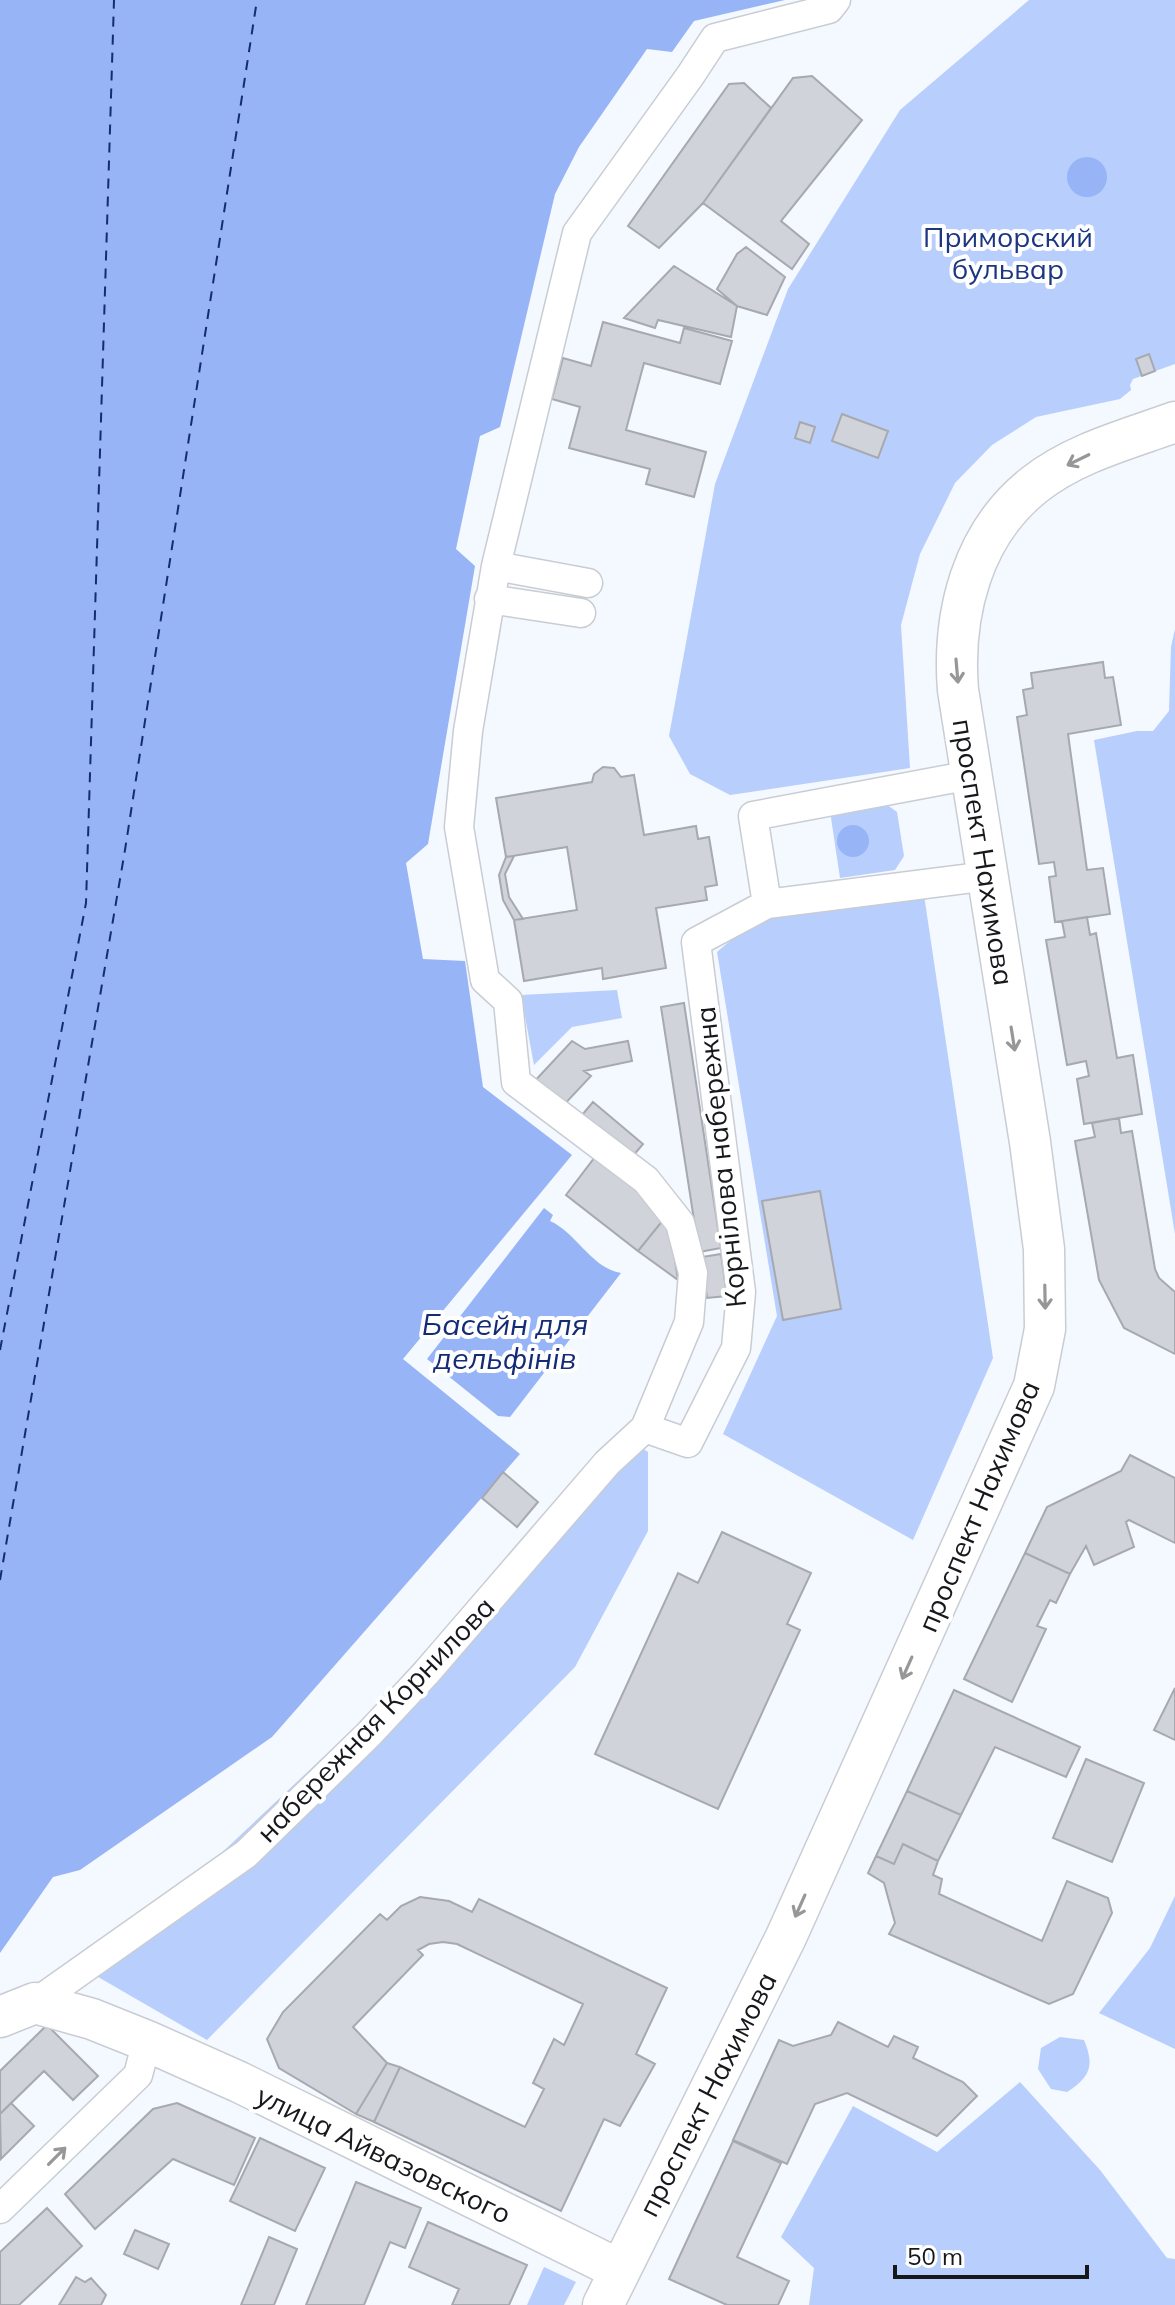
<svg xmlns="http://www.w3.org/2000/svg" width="1175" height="2305" viewBox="0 0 1175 2305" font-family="Mulish,sans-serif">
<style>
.green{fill:#b8cefd}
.water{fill:#97b4f6}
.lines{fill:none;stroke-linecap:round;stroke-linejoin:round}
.ferry{stroke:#142c76;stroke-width:2;stroke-dasharray:10 8;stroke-linecap:butt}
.building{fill:#d0d3da;stroke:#a6a9af;stroke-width:2}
.street-casing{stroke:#c9cdd3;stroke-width:31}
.secondary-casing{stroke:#c9cdd3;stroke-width:43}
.street{stroke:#fff;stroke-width:28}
.secondary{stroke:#fff;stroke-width:40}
.oneway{stroke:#979798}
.labels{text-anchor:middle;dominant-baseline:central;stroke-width:8;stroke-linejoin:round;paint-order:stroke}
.park-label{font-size:28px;fill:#1c3681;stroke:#fff}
.street-label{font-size:28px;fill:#17181b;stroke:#fff}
.water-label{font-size:30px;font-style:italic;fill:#142c76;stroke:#fff}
</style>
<rect width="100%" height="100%" fill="#f4f8ff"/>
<!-- green -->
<path class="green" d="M 1029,0 L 1175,0 L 1175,364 L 1133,379 L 1130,385 L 1131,390 L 1120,399 L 1036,417 L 992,445 L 955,483 L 920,554 L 901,625 L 910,768 L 730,795 L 690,774 L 669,736 L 715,484 L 788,289 L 900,110 Z
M 1175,629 L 1175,1234 L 1094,740 L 1137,731 L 1153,731 L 1169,711 L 1171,647 Z
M 886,804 L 897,812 L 904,856 L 895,870 L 840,878 L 830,811 Z
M 924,895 L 993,1358 L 913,1540 L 723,1434 L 777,1316 L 717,952 L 757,918 Z
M 617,990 L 622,1018 L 572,1027 L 534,1065 L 521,995 Z
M 618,1433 L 648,1452 L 648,1531 L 575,1667 L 207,2040 L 93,1974 L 369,1714 Z
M 1175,1896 L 1175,2049 L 1099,2013 L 1150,1948 Z
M 1060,2037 L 1084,2040 C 1095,2066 1090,2077 1067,2092 L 1051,2089 L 1038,2069 L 1041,2048 Z
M 1020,2082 L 1100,2170 L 1167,2258 L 1175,2259 L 1175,2305 L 809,2305 L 814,2268 L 781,2237 L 853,2106 L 937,2152 Z
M 544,2267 L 576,2282 L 564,2305 L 527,2305 Z"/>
<!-- water -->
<path class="water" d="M 0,0 L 785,0 L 694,21 L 672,52 L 647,49 L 579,147 L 555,194 L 500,427 L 480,436 L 456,549 L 475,566 L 428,844 L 406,863 L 423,959 L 465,961 L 483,1087 L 572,1155 L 403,1359 L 520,1454 L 272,1737 L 80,1870 L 53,1877 L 0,1953 Z
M1067 177a20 20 0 1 1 40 0a20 20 0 1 1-40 0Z
M837 841a16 16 0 1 1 32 0a16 16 0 1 1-32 0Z
M 544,1208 L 553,1215 L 550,1221 C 577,1233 591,1268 621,1273 L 510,1417 L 498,1416 L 427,1359 Z"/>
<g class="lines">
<!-- ferry -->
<path class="ferry" d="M 0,1350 L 86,903 L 114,0
M 0,1580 L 125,850 L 257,0"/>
</g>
<!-- building -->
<path class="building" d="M 812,76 L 862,120 L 781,221 L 809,244 L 792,269 L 703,203 L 793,78 Z
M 744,83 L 771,108 L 703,203 L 659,248 L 628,226 L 729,84 Z
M 746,247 L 785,277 L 767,315 L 737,306 L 717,289 L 737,254 Z
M 674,266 L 737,306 L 731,337 L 658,320 L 655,328 L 624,318 Z
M 603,322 L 680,343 L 684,328 L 732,341 L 720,384 L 644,363 L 626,430 L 706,452 L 694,497 L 646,484 L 650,469 L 569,448 L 580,407 L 552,399 L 563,358 L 591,366 Z
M 1149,354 L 1155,371 L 1142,376 L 1136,359 Z
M 842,414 L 888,431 L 878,458 L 832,441 Z
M 800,422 L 815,427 L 810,443 L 795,438 Z
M 1103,662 L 1105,678 L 1113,677 L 1121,725 L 1068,734 L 1087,870 L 1103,868 L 1110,914 L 1055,922 L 1049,877 L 1056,876 L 1054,862 L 1039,864 L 1017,717 L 1027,715 L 1023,690 L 1033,688 L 1031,673 Z
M 603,767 L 614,768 L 621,777 L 634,775 L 644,835 L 696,826 L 698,839 L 709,837 L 717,885 L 705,887 L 707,900 L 656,908 L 666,968 L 603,979 L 602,968 L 524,981 L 514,920 L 577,910 L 567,847 L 506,857 L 496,798 L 592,782 L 594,774 Z
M 514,856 L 505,874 L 509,897 L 523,919 L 514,920 L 503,900 L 499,875 L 506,857 Z
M 1087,917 L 1090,935 L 1096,933 L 1117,1058 L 1133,1055 L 1142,1114 L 1084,1124 L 1077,1079 L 1089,1076 L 1086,1061 L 1067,1065 L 1046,940 L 1065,937 L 1062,921 Z
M 684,1003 L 721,1248 L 699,1252 L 661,1007 Z
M 572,1041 L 585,1049 L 628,1041 L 632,1061 L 584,1071 L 591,1076 L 561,1108 L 532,1084 Z
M 593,1102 L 643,1144 L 627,1163 L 582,1115 Z
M 1119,1118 L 1121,1133 L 1132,1131 L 1155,1269 L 1159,1278 L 1175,1292 L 1175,1354 L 1124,1328 L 1099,1280 L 1075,1141 L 1095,1137 L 1092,1123 Z
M 595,1157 L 668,1214 L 638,1251 L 566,1195 Z
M 820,1191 L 841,1309 L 783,1320 L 762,1201 Z
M 668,1214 L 678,1280 L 638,1251 Z
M 721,1254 L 727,1296 L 707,1298 L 702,1257 Z
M 1130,1455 L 1175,1478 L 1175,1543 L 1129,1520 L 1126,1522 L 1134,1547 L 1094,1565 L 1086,1546 L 1070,1574 L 1025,1553 L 1047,1507 L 1121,1471 Z
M 503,1472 L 538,1502 L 517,1527 L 482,1498 Z
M 722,1532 L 811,1573 L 787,1624 L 800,1630 L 718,1809 L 595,1754 L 678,1573 L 698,1583 Z
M 1025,1553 L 1070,1574 L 1056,1603 L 1050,1600 L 1037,1626 L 1046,1629 L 1012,1702 L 964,1679 Z
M 1175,1688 L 1175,1740 L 1154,1730 Z
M 954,1690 L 1080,1747 L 1066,1777 L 995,1747 L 961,1815 L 907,1791 Z
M 1086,1759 L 1144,1783 L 1112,1862 L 1053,1838 Z
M 907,1791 L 961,1815 L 938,1861 L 903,1844 L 894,1864 L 876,1856 Z
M 903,1844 L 938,1861 L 933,1875 L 942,1879 L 939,1894 L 1042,1941 L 1067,1881 L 1108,1898 L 1112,1913 L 1073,1994 L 1049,2004 L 889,1934 L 895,1923 L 884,1883 L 868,1873 L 876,1856 L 894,1864 Z
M 420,1897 L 449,1901 L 472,1912 L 479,1899 L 667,1988 L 636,2054 L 655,2064 L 620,2126 L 604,2119 L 561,2211 L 374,2122 L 400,2067 L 525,2127 L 544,2089 L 533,2083 L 554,2039 L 564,2045 L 583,2004 L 457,1944 L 443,1942 L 429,1944 L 418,1950 L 423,1955 L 353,2027 L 387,2063 L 356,2114 L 279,2068 L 267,2039 L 283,2012 L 380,1914 L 387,1920 L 401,1906 Z
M 838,2022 L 888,2047 L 894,2036 L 918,2047 L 913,2058 L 963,2082 L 977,2096 L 937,2136 L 847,2093 L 815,2104 L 787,2164 L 733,2140 L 779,2040 L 793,2046 L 831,2035 Z
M 47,2025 L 98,2076 L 73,2100 L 44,2071 L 0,2114 L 0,2071 Z
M 387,2063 L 400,2067 L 374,2122 L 356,2114 Z
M 11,2103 L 34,2126 L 1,2159 L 0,2114 Z
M 177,2103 L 255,2138 L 234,2185 L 173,2159 L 95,2229 L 65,2194 L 153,2109 Z
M 260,2138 L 325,2168 L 295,2231 L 230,2201 Z
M 733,2141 L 781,2163 L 737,2257 L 789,2281 L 778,2305 L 727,2305 L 669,2279 Z
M 356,2182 L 421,2208 L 405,2248 L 390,2242 L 364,2305 L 306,2305 Z
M 47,2208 L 82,2246 L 19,2305 L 0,2305 L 0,2252 Z
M 428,2222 L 527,2265 L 509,2305 L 452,2305 L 459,2289 L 409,2267 Z
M 135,2230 L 169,2244 L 158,2269 L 124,2254 Z
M 269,2237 L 297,2249 L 274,2305 L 241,2305 Z
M 76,2277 L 85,2282 L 91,2278 L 106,2295 L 101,2305 L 59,2305 Z"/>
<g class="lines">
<!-- street casing -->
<g class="street-casing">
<path id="street" d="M 496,566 L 588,583
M 489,599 L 581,613
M 971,775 L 753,816 L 767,904 L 988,876
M 645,1428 L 688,1443 L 736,1348 L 741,1292 L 696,942 L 767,904
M 35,2003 L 246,1854 L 369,1734 L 426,1673 L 607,1463 L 645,1428 L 689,1322 L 693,1273 L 680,1223 L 646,1180 L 516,1082 L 508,1001 L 485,980 L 459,827 L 468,731 L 496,566 L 577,233 L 690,76 L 715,38 L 829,9 L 836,0
M 0,2209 L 138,2075 L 147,2041"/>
</g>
<!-- secondary casing -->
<g class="secondary-casing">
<path id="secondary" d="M 0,2017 L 35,2003 L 92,2019 L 147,2041 L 239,2082 L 620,2270
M 603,2305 L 786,1937 L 1034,1386 L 1045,1329 L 1044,1249 L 1030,1142 L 958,690 C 952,614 972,534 1034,485 C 1074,453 1128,439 1175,422"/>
</g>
<!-- street -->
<use href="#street" class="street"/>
<!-- secondary -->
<use href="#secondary" class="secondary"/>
</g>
<!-- one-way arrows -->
<defs><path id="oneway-shaft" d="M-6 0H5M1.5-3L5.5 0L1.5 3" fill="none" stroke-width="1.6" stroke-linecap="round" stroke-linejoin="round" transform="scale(2)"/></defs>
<g class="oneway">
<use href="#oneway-shaft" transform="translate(1078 460) rotate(154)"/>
<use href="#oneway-shaft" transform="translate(957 671) rotate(85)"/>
<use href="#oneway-shaft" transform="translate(1013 1039) rotate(81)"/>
<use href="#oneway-shaft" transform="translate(1045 1297) rotate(89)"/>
<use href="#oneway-shaft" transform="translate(907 1668) rotate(114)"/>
<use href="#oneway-shaft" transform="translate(800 1906) rotate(114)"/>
<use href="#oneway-shaft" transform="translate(57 2156) rotate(-45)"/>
</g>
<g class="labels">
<!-- park labels -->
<g class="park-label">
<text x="1008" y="236">Приморский<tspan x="1008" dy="32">бульвар</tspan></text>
</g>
<!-- street labels -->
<g class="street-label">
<text transform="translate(984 852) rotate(81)">проспект Нахимова</text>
<text transform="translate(720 1157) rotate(-96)">Корнілова набережна</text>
<text transform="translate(978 1506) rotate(-67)">проспект Нахимова</text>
<text transform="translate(375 1719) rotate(-46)">набережная Корнилова</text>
<text transform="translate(707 2094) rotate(-63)">проспект Нахимова</text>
<text transform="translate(384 2154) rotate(26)">улица Айвазовского</text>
</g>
<!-- water labels -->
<g class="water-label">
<text x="505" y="1324">Басейн для<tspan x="505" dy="34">дельфiнiв</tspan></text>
</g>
</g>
<!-- scale -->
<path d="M895 2265v12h192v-12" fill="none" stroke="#17181b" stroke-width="4"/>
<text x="907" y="2265" font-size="24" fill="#17181b" stroke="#ffffff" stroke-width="6" paint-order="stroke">50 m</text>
</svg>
